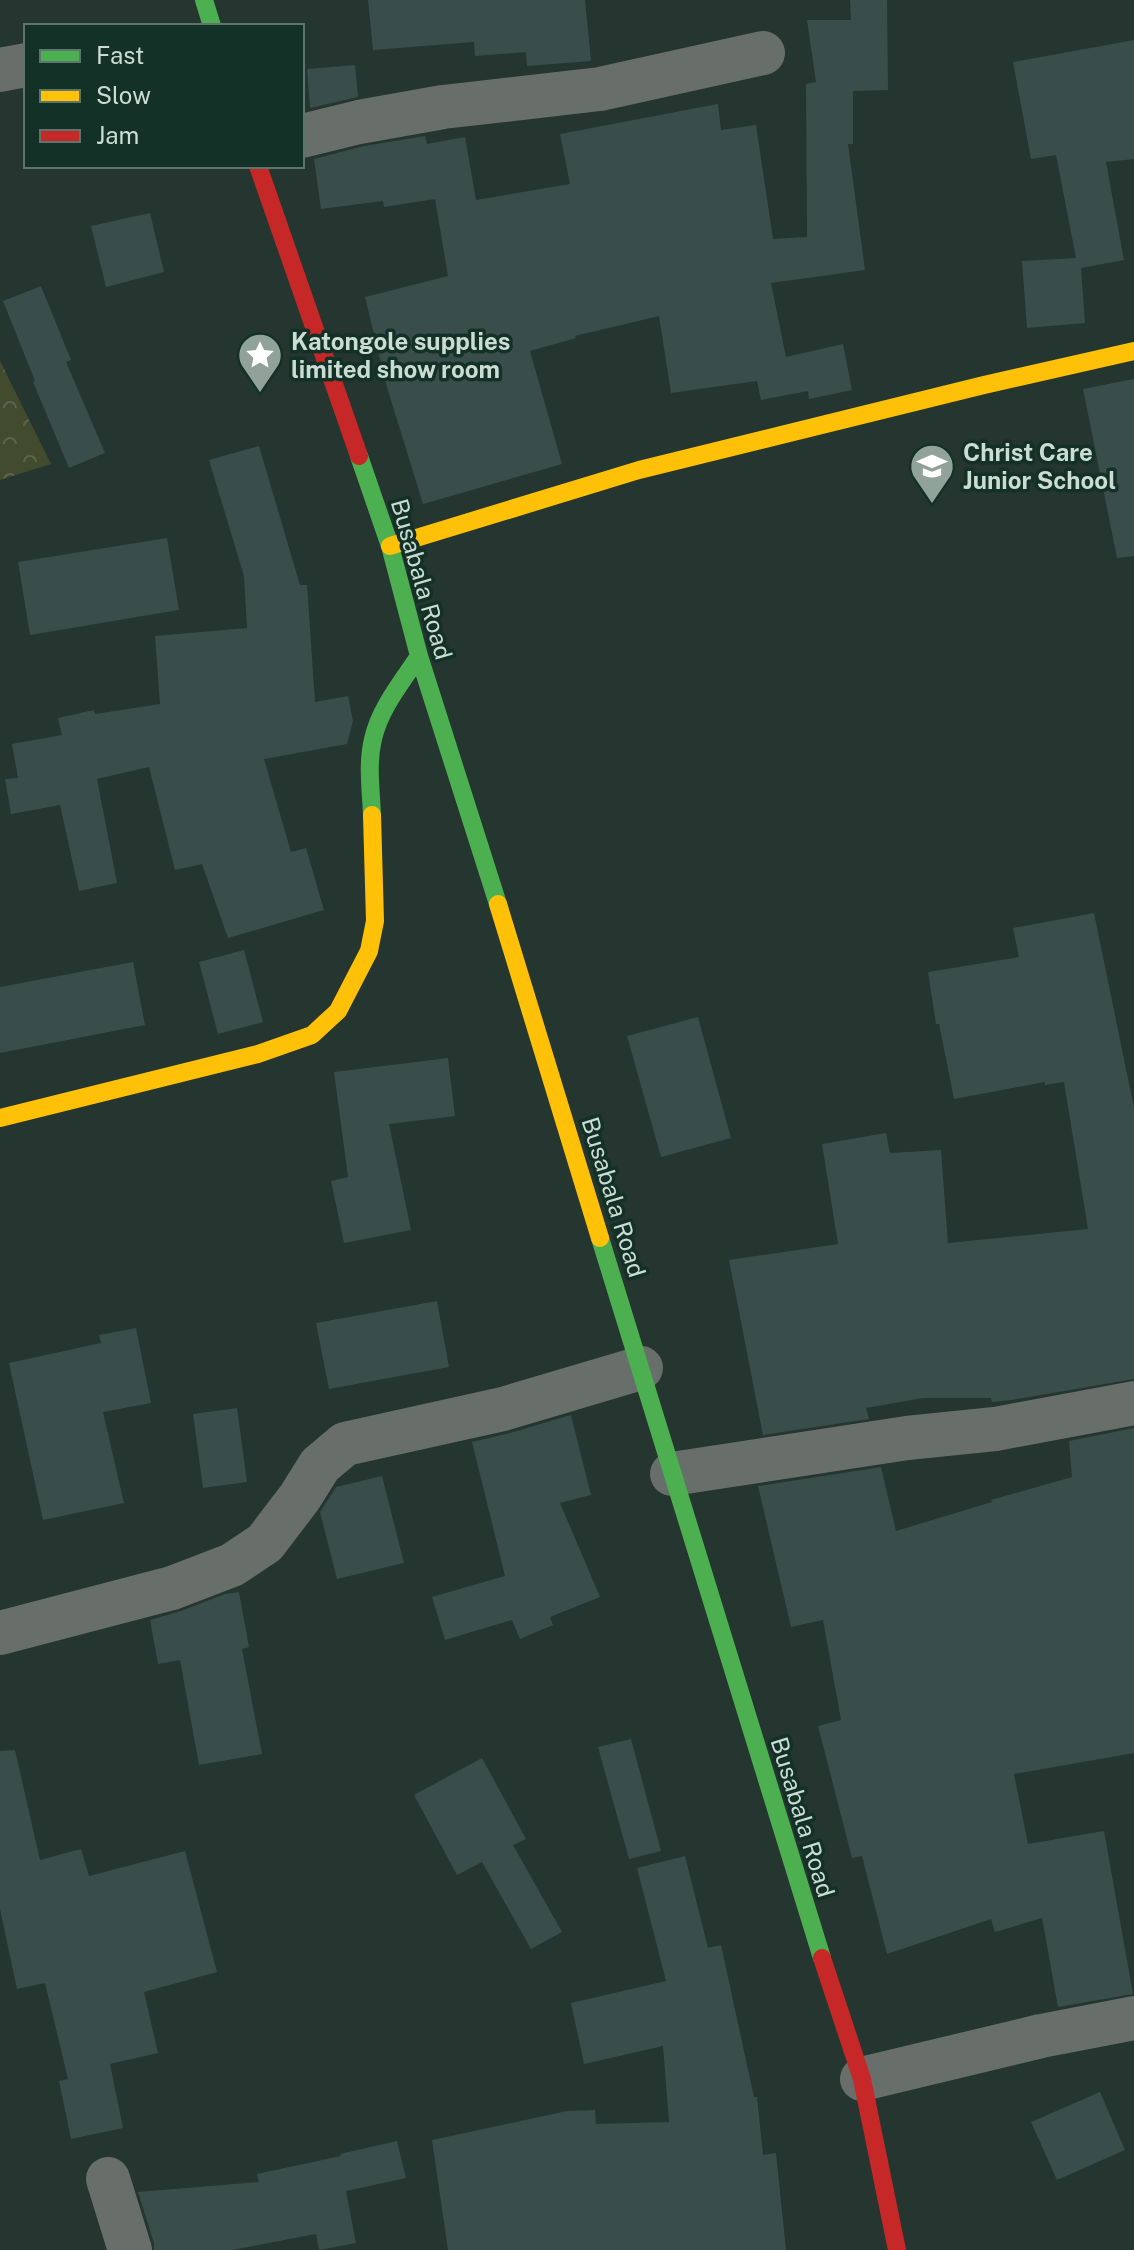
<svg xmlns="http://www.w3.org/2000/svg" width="1134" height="2250" viewBox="0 0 1134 2250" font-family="'Public Sans',sans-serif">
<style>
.forest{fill:url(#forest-crowns)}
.building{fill:#394e4a}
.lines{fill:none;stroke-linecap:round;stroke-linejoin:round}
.street{stroke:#686f6a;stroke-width:44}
.fast{stroke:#4caf50;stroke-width:18}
.slow{stroke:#ffc107;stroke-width:18}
.jam{stroke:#c62828;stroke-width:18}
.labels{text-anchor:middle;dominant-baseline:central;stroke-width:7;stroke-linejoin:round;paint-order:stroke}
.poi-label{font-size:24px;font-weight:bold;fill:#cbdcd4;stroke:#133126;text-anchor:start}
.street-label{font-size:24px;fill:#cbdcd4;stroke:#133126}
</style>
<defs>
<pattern id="forest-crowns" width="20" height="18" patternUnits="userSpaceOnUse" patternTransform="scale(2)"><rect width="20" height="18" fill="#424b2e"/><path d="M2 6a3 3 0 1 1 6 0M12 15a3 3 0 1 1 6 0" fill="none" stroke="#5c644b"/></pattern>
</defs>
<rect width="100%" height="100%" fill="#25352f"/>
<!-- forest -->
<path class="forest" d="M 0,361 L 51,464 L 0,480 Z"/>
<!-- building -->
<path class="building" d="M 368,0 L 585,0 L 591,61 L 527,66 L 526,52 L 475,56 L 474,42 L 373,50 Z
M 850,0 L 887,0 L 888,90 L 853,91 L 853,144 L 848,144 L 865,270 L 771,283 L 786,357 L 843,344 L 852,390 L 809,399 L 808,391 L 761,400 L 757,381 L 671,393 L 659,316 L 575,336 L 576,338 L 530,351 L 562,464 L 423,504 L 386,384 L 365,297 L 448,276 L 435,199 L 384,207 L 383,201 L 321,209 L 314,159 L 364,146 L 425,136 L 427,144 L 465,137 L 476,200 L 570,184 L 560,134 L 718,104 L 721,130 L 756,125 L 773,239 L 807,237 L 806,84 L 816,82 L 807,20 L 851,20 Z
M 1134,40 L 1134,159 L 1106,162 L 1124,260 L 1081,268 L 1085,323 L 1027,328 L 1022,261 L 1076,258 L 1056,155 L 1031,159 L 1013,62 Z
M 355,65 L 358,97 L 310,108 L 307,69 Z
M 150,213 L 164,272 L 106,287 L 91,226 Z
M 41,286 L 71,360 L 66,362 L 105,453 L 69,468 L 33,382 L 35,381 L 3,301 Z
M 1134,379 L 1134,556 L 1117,558 L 1083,389 Z
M 259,446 L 300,585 L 307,585 L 315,702 L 348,696 L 353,721 L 347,744 L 264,759 L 291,852 L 306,848 L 324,910 L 228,938 L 202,864 L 175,870 L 149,767 L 97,779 L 117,883 L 79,891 L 60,805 L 11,814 L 5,779 L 18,778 L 12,744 L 62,735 L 58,718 L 94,710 L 95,714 L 160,704 L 155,636 L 247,628 L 244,576 L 209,460 Z
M 167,538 L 179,610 L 30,635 L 18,562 Z
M 1094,913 L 1134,1108 L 1134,1379 L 1012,1400 L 992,1402 L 991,1398 L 923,1398 L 866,1408 L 869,1419 L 763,1435 L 729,1260 L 838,1244 L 822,1144 L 886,1133 L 890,1153 L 941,1150 L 948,1243 L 1088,1229 L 1064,1082 L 1045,1085 L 1045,1082 L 954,1099 L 939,1024 L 936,1024 L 928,972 L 1019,957 L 1013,928 Z
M 244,950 L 263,1022 L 218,1034 L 199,962 Z
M 133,962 L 145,1025 L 0,1053 L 0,987 Z
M 698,1017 L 731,1138 L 661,1157 L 627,1036 Z
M 448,1058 L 455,1116 L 389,1124 L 411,1230 L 344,1243 L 331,1181 L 348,1177 L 334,1072 Z
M 437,1301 L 449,1367 L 329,1389 L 316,1323 Z
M 136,1328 L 151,1403 L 103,1412 L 124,1503 L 43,1520 L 9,1363 L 101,1343 L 99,1335 Z
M 237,1408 L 247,1482 L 203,1488 L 193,1414 Z
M 571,1415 L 591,1495 L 560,1503 L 600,1597 L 550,1617 L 553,1625 L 520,1639 L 512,1620 L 445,1640 L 432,1597 L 505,1576 L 472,1442 L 510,1433 Z
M 1134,1428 L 1134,1753 L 1014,1774 L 1028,1844 L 1104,1831 L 1133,1994 L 1058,2007 L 1042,1918 L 995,1932 L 991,1919 L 887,1954 L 862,1856 L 852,1858 L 818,1726 L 841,1720 L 823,1620 L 791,1627 L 758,1486 L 881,1467 L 896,1531 L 992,1502 L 991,1500 L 1072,1477 L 1069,1441 Z
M 382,1476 L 404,1563 L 337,1579 L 320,1512 L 336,1487 Z
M 239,1592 L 249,1647 L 242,1649 L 262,1754 L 199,1765 L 180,1660 L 158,1664 L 150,1620 L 181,1611 L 225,1594 Z
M 631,1739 L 661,1851 L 629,1859 L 598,1747 Z
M 15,1750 L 40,1860 L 81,1849 L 89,1876 L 185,1851 L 217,1972 L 144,1992 L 158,2053 L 110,2064 L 123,2128 L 71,2139 L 59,2081 L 68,2079 L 45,1983 L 17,1989 L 0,1909 L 0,1751 Z
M 482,1758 L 526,1839 L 513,1845 L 562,1932 L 531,1949 L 482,1862 L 457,1875 L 414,1795 Z
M 685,1856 L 708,1948 L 721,1945 L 754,2097 L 757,2097 L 763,2155 L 776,2153 L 786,2250 L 448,2250 L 432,2140 L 567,2111 L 595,2110 L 596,2124 L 669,2122 L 663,2046 L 584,2064 L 571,2003 L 666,1981 L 637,1868 Z
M 1100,2092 L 1125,2150 L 1057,2180 L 1031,2122 Z
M 397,2141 L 406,2178 L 346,2191 L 356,2243 L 319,2250 L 316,2234 L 232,2250 L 154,2250 L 154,2243 L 138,2192 L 259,2182 L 257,2174 L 341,2156 L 340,2154 Z"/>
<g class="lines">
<!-- street -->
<path class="street" d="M 0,70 L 26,65
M 302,136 L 359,122 L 443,107 L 600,89 L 763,53
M 672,1474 L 907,1438 L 995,1429 L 1134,1403
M 0,1633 L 172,1588 L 232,1565 L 265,1543 L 300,1497 L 320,1465 L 345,1444 L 503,1409 L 641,1368
M 862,2079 L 1041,2036 L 1134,2018
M 108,2179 L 130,2250"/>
<!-- fast -->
<path class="fast" d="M 204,0 L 212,26
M 359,456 L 390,546 L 419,656 L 498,904
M 372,815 C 371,790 367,764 373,739 C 380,708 402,682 419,656
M 600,1238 L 822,1958"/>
<!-- slow -->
<path class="slow" d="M 390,546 L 639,470 L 984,385 L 1134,351
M 498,904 L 600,1238
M 0,1118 L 258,1054 L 312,1035 L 338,1011 L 369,951 L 375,921 L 372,815"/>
<!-- jam -->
<path class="jam" d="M 258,166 L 359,456
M 822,1958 L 862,2079 L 897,2250"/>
</g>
<!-- icons -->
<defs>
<g id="sight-pin" transform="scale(2.3)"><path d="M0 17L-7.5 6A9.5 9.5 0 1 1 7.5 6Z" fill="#91a29a" stroke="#133126"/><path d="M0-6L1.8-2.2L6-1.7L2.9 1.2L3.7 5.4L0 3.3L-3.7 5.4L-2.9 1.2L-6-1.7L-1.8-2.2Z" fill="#fff"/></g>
<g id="school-pin" transform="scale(2.3)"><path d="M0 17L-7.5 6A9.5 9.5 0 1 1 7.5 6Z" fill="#91a29a" stroke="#133126"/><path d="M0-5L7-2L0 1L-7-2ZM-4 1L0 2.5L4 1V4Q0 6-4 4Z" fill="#fff"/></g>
</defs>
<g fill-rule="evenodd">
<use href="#sight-pin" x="260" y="355"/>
<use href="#school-pin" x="932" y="466"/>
</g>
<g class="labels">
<!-- poi labels -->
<g class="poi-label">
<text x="291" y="341">Katongole supplies<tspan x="291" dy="28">limited show room</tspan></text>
<text x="963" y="452">Christ Care<tspan x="963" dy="28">Junior School</tspan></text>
</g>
<!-- street labels -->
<g class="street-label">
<text transform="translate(422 579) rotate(74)">Busabala Road</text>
<text transform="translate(614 1197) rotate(73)">Busabala Road</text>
<text transform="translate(803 1817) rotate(73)">Busabala Road</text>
</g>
</g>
<!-- legend -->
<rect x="24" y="24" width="280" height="144" fill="#133126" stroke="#5d756c" stroke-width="2"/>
<rect x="40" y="50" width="40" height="12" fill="#4caf50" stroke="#5d756c" stroke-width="2"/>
<text x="96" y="64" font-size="24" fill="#cbdcd4">Fast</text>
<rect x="40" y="90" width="40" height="12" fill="#ffc107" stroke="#5d756c" stroke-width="2"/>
<text x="96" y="104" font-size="24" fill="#cbdcd4">Slow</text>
<rect x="40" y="130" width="40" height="12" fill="#c62828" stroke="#5d756c" stroke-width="2"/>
<text x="96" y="144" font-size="24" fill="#cbdcd4">Jam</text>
</svg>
